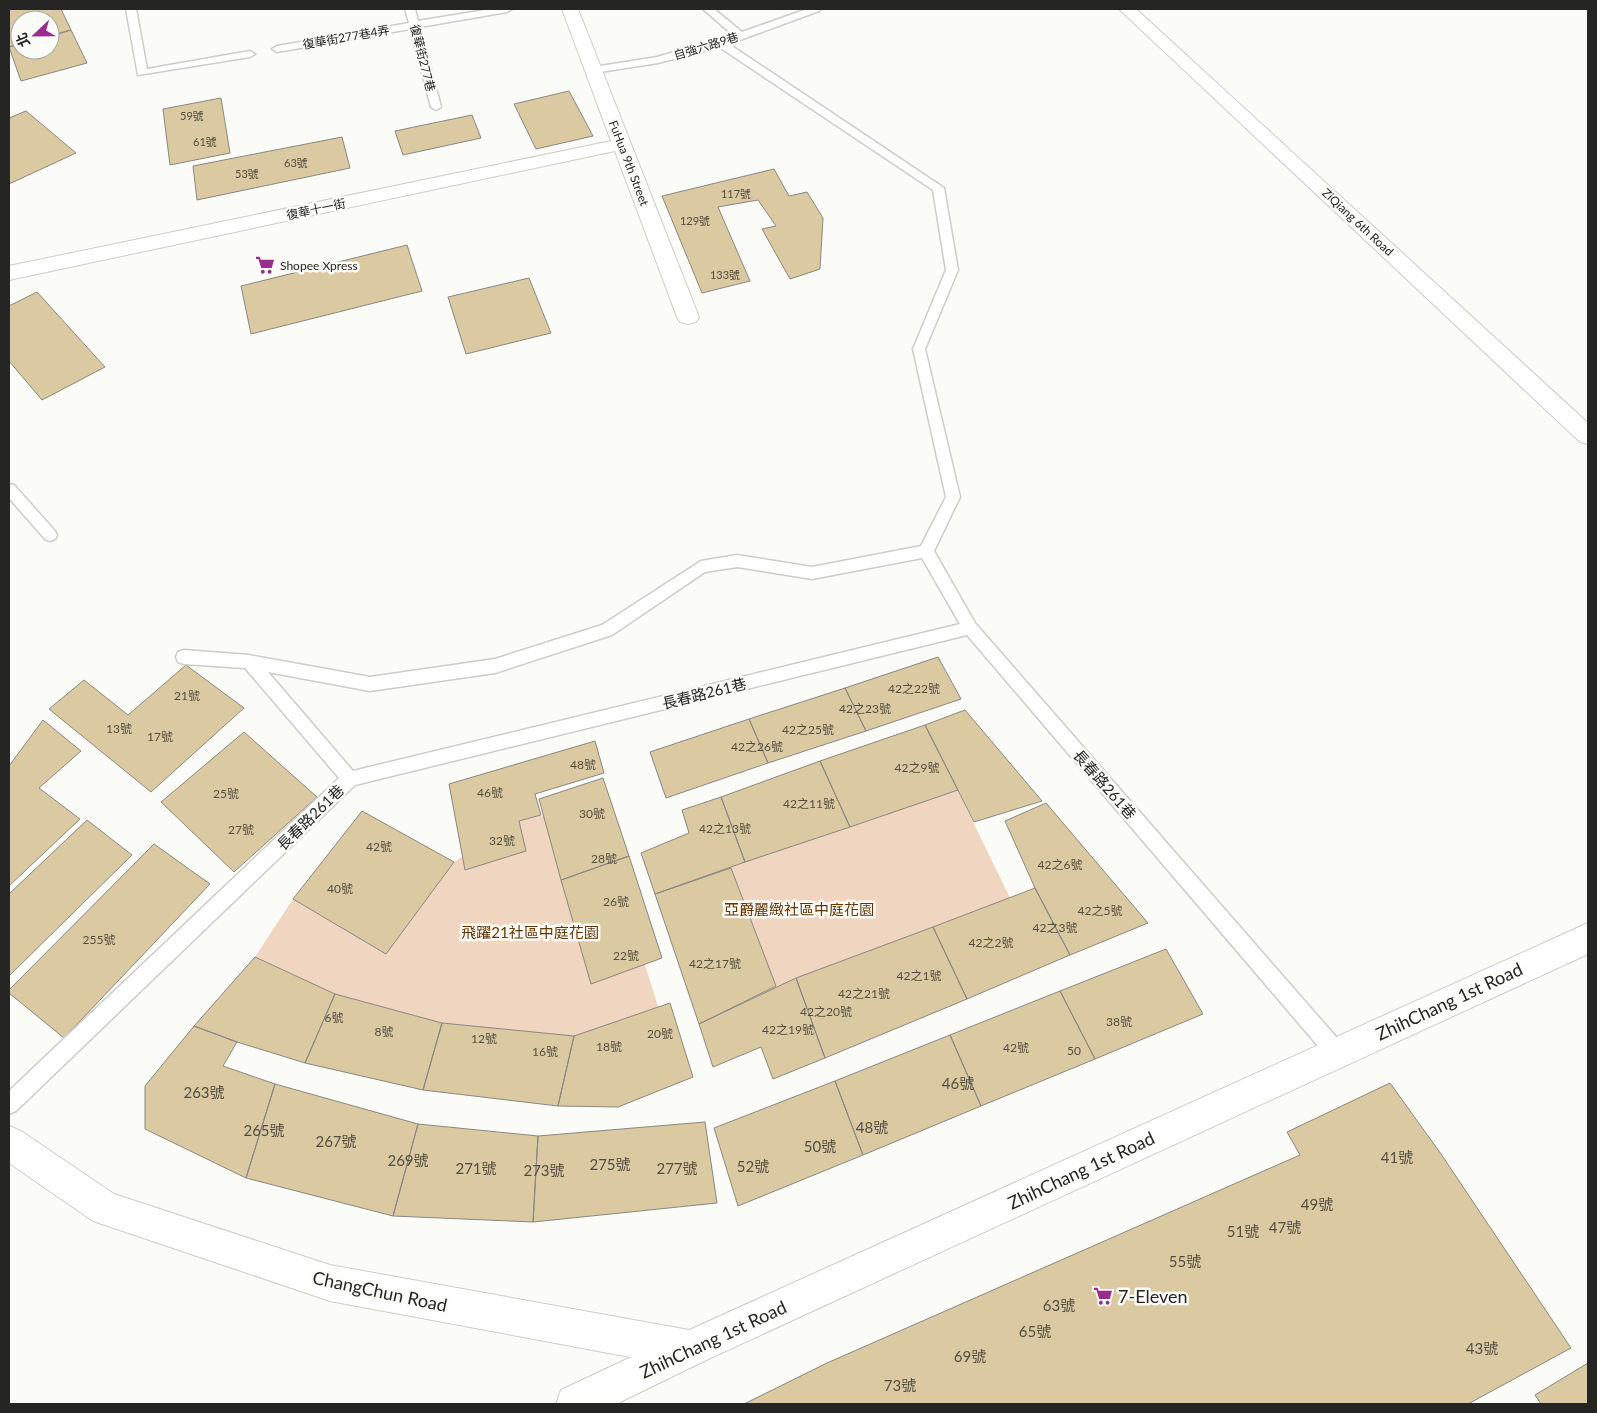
<svg xmlns="http://www.w3.org/2000/svg" width="1597" height="1413" viewBox="0 0 1597 1413" font-family="Lato,'Noto Sans TC',sans-serif">
<style>
.green{fill:#f0d5c1}
.building{fill:#dbc9a1;stroke:#898783}
.lines{fill:none;stroke-linecap:round;stroke-linejoin:round}
.lane-casing{stroke:#cccdc8;stroke-width:3}
.street-casing{stroke:#cccdc8;stroke-width:2}
.secondary-casing{stroke:#cccdc8;stroke-width:2}
.lane{fill:#fff;fill-rule:evenodd}
.street{fill:#fff;fill-rule:evenodd}
.secondary{fill:#fff;fill-rule:evenodd}
.labels{text-anchor:middle;dominant-baseline:central;stroke-width:5;stroke-linejoin:round;paint-order:stroke}
.far-number-label{font-size:11px;fill:#524e43}
.far-street-label{font-size:12px;fill:#252524;stroke:#fbfcf7}
.far-poi-label{font-size:12px;fill:#252524;stroke:#fbfcf7;text-anchor:start}
.number-label{font-size:12px;fill:#524e43}
.street-label{font-size:15px;fill:#252524;stroke:#fbfcf7}
.park-label{font-size:15px;fill:#633404;stroke:#fbfcf7}
.near-number-label{font-size:15px;fill:#524e43}
.near-street-label{font-size:18px;fill:#252524;stroke:#fbfcf7}
.near-poi-label{font-size:18px;fill:#252524;stroke:#fbfcf7;text-anchor:start}
</style>
<rect width="100%" height="100%" fill="#fbfcf7"/>
<!-- green -->
<path class="green" d="M 954,783 L 1013,904 L 752,998 L 704,870 Z
M 594,803 L 662,1019 L 574,1036 L 442,1023 L 335,994 L 255,957 L 293,899 L 386,954 L 454,862 L 519,821 Z"/>
<!-- building -->
<path class="building" d="M 9,9 L 61,9 L 71,30 L 50,36 L 50,20 L 20,20 L 20,44 L 9,47 Z
M 71,30 L 87,63 L 21,81 L 9,47 L 20,44 L 20,50 L 50,50 L 50,36 Z
M 569,91 L 593,136 L 536,149 L 514,104 Z
M 221,98 L 230,153 L 170,165 L 163,109 Z
M 26,111 L 76,153 L 9,184 L 9,118 Z
M 472,115 L 481,138 L 403,155 L 395,131 Z
M 342,137 L 350,168 L 197,200 L 193,166 Z
M 774,169 L 789,196 L 807,192 L 823,218 L 820,269 L 790,279 L 762,229 L 776,226 L 758,200 L 718,207 L 750,281 L 702,293 L 662,196 Z
M 407,245 L 422,291 L 251,334 L 241,286 Z
M 529,278 L 551,333 L 466,354 L 448,297 Z
M 37,292 L 105,367 L 42,400 L 9,361 L 9,306 Z
M 938,657 L 961,699 L 866,731 L 845,688 Z
M 186,665 L 244,708 L 151,792 L 49,709 L 84,680 L 128,715 Z
M 845,688 L 866,731 L 768,763 L 749,719 Z
M 965,710 L 1042,801 L 974,822 L 925,725 Z
M 749,719 L 768,763 L 666,798 L 650,752 Z
M 43,720 L 81,751 L 39,788 L 80,819 L 9,886 L 9,766 Z
M 925,725 L 958,790 L 850,827 L 820,761 Z
M 244,732 L 317,797 L 234,872 L 161,802 Z
M 595,741 L 604,773 L 535,794 L 541,815 L 519,821 L 526,851 L 465,870 L 449,784 Z
M 820,761 L 850,827 L 745,862 L 721,797 Z
M 603,778 L 629,856 L 561,880 L 539,799 Z
M 721,797 L 745,862 L 655,894 L 641,853 L 689,833 L 682,810 Z
M 1046,803 L 1148,923 L 1070,955 L 1035,888 L 1005,821 Z
M 362,811 L 454,862 L 386,954 L 293,899 Z
M 87,820 L 132,855 L 9,976 L 9,894 Z
M 154,844 L 210,884 L 64,1038 L 9,993 L 9,990 Z
M 629,856 L 662,958 L 591,984 L 561,880 Z
M 731,868 L 776,986 L 699,1024 L 655,894 Z
M 1035,888 L 1070,955 L 967,999 L 933,927 Z
M 933,927 L 967,999 L 825,1058 L 796,978 Z
M 1166,949 L 1203,1014 L 1095,1059 L 1060,991 Z
M 255,957 L 335,994 L 305,1063 L 237,1042 L 194,1026 Z
M 796,978 L 825,1058 L 773,1079 L 761,1047 L 713,1067 L 699,1024 Z
M 1060,991 L 1095,1059 L 981,1106 L 950,1035 Z
M 335,994 L 442,1023 L 423,1090 L 305,1063 Z
M 670,1003 L 693,1077 L 618,1107 L 558,1106 L 574,1036 Z
M 442,1023 L 574,1036 L 558,1106 L 423,1090 Z
M 194,1026 L 237,1042 L 223,1066 L 275,1084 L 246,1178 L 145,1129 L 145,1086 Z
M 950,1035 L 981,1106 L 863,1155 L 835,1081 Z
M 835,1081 L 863,1155 L 738,1206 L 714,1128 Z
M 1390,1083 L 1441,1154 L 1571,1348 L 1468,1404 L 744,1404 L 827,1363 L 1300,1155 L 1287,1132 Z
M 275,1084 L 418,1124 L 393,1216 L 246,1178 Z
M 705,1122 L 717,1203 L 533,1222 L 538,1136 Z
M 418,1124 L 538,1136 L 533,1222 L 393,1216 Z
M 1588,1363 L 1588,1404 L 1541,1404 L 1535,1395 Z"/>
<g class="lines">
<!-- lane casing -->
<g class="lane-casing">
<path id="lane" d="M 126,9 L 136,9 L 147,69 L 250,51 L 255,54 L 250,57 L 138,75 Z
M 405,9 L 415,9 L 418,21 L 491,9 L 512,9 L 507,12 L 420,27 L 441,107 L 436,110 L 431,107 L 410,29 L 277,52 L 272,49 L 277,46 L 409,23 Z
M 703,9 L 714,9 L 742,32 L 807,9 L 821,9 L 819,11 L 729,44 L 944,188 L 958,270 L 925,349 L 960,497 L 934,551 L 975,623 L 1344,1046 L 1347,1053 L 1344,1060 L 1337,1063 L 1330,1060 L 967,635 L 355,785 L 16,1111 L 9,1114 L 9,1091 L 339,778 L 245,668 L 184,664 L 178,662 L 176,657 L 178,652 L 184,650 L 249,655 L 370,677 L 495,659 L 602,625 L 701,561 L 737,555 L 812,567 L 921,546 L 946,497 L 913,349 L 946,270 L 933,190 L 719,47 L 658,63 L 594,73 L 589,70 L 594,67 L 657,57 L 733,35 ZM 922,558 L 960,624 L 353,771 L 268,672 L 370,691 L 495,673 L 612,635 L 705,572 L 737,567 L 812,579 Z
M 9,484 L 14,485 L 55,531 L 57,535 L 55,539 L 50,541 L 45,539 L 9,498 Z"/>
</g>
<!-- street casing -->
<g class="street-casing">
<path id="street" d="M 562,9 L 578,9 L 699,317 L 696,322 L 688,324 L 680,322 L 677,317 L 615,151 L 9,280 L 9,266 L 611,141 Z
M 1119,9 L 1136,9 L 1588,423 L 1588,444 L 1580,442 Z
M 9,1126 L 21,1131 L 114,1194 L 330,1265 L 689,1330 L 702,1336 L 708,1349 L 702,1362 L 689,1368 L 330,1301 L 93,1221 L 9,1163 Z"/>
</g>
<!-- secondary casing -->
<g class="secondary-casing">
<path id="secondary" d="M 1588,923 L 1588,954 L 702,1362 L 616,1404 L 556,1404 L 561,1390 L 676,1336 Z"/>
</g>
<!-- lane -->
<use href="#lane" class="lane"/>
<!-- street -->
<use href="#street" class="street"/>
<!-- secondary -->
<use href="#secondary" class="secondary"/>
</g>
<!-- icons -->
<defs>
<g id="supermarket-bare" transform="scale(1.5)"><path d="M-6-5.5h2.5l.6 2H6L4.5 2H-2.5L-4.4-4H-6ZM-1.5 3.2a1.3 1.3 0 1 0 .1 0ZM3 3.2a1.3 1.3 0 1 0 .1 0Z" fill="#982d8f" stroke="#fbfcf7" stroke-width="2.5" paint-order="stroke"/></g>
</defs>
<g fill-rule="evenodd">
<use href="#supermarket-bare" x="265" y="265"/>
<use href="#supermarket-bare" x="1103" y="1296"/>
</g>
<g class="labels">
<!-- far-number labels -->
<g class="far-number-label">
<text x="192" y="115">59號</text>
<text x="205" y="141">61號</text>
<text x="296" y="162">63號</text>
<text x="247" y="173">53號</text>
<text x="736" y="193">117號</text>
<text x="695" y="220">129號</text>
<text x="725" y="274">133號</text>
</g>
<!-- far-street labels -->
<g class="far-street-label">
<text transform="translate(346 37) rotate(-10)">復華街277巷4弄</text>
<text transform="translate(706 46) rotate(-17)">自強六路9巷</text>
<text transform="translate(423 58) rotate(76)">復華街277巷</text>
<text transform="translate(629 163) rotate(69)">FuHua 9th Street</text>
<text transform="translate(316 209) rotate(-12)">復華十一街</text>
<text transform="translate(1358 222) rotate(43)">ZiQiang 6th Road</text>
</g>
<!-- far-poi labels -->
<g class="far-poi-label">
<text x="280" y="265">Shopee Xpress</text>
</g>
<!-- number labels -->
<g class="number-label">
<text x="914" y="688">42之22號</text>
<text x="187" y="695">21號</text>
<text x="865" y="708">42之23號</text>
<text x="119" y="728">13號</text>
<text x="808" y="729">42之25號</text>
<text x="160" y="736">17號</text>
<text x="757" y="746">42之26號</text>
<text x="583" y="764">48號</text>
<text x="917" y="767">42之9號</text>
<text x="490" y="792">46號</text>
<text x="226" y="793">25號</text>
<text x="809" y="803">42之11號</text>
<text x="592" y="813">30號</text>
<text x="725" y="828">42之13號</text>
<text x="241" y="829">27號</text>
<text x="502" y="840">32號</text>
<text x="379" y="846">42號</text>
<text x="604" y="858">28號</text>
<text x="1060" y="864">42之6號</text>
<text x="340" y="888">40號</text>
<text x="616" y="901">26號</text>
<text x="1100" y="910">42之5號</text>
<text x="1055" y="927">42之3號</text>
<text x="99" y="939">255號</text>
<text x="991" y="942">42之2號</text>
<text x="626" y="955">22號</text>
<text x="715" y="963">42之17號</text>
<text x="919" y="975">42之1號</text>
<text x="864" y="993">42之21號</text>
<text x="826" y="1011">42之20號</text>
<text x="334" y="1017">6號</text>
<text x="1119" y="1021">38號</text>
<text x="788" y="1029">42之19號</text>
<text x="384" y="1031">8號</text>
<text x="660" y="1033">20號</text>
<text x="484" y="1038">12號</text>
<text x="609" y="1046">18號</text>
<text x="1016" y="1047">42號</text>
<text x="1074" y="1050">50</text>
<text x="545" y="1051">16號</text>
</g>
<!-- street labels -->
<g class="street-label">
<text transform="translate(704 693) rotate(-14)">長春路261巷</text>
<text transform="translate(1105 784) rotate(49)">長春路261巷</text>
<text transform="translate(310 817) rotate(-44)">長春路261巷</text>
</g>
<!-- park labels -->
<g class="park-label">
<text x="799" y="909">亞爵麗緻社區中庭花園</text>
<text x="530" y="932">飛躍21社區中庭花園</text>
</g>
<!-- near-number labels -->
<g class="near-number-label">
<text x="958" y="1083">46號</text>
<text x="204" y="1092">263號</text>
<text x="872" y="1127">48號</text>
<text x="264" y="1130">265號</text>
<text x="336" y="1141">267號</text>
<text x="820" y="1146">50號</text>
<text x="1397" y="1157">41號</text>
<text x="408" y="1160">269號</text>
<text x="610" y="1164">275號</text>
<text x="753" y="1166">52號</text>
<text x="476" y="1168">271號</text>
<text x="677" y="1168">277號</text>
<text x="544" y="1170">273號</text>
<text x="1317" y="1204">49號</text>
<text x="1285" y="1227">47號</text>
<text x="1243" y="1231">51號</text>
<text x="1185" y="1261">55號</text>
<text x="1059" y="1305">63號</text>
<text x="1035" y="1331">65號</text>
<text x="1482" y="1348">43號</text>
<text x="970" y="1356">69號</text>
<text x="900" y="1385">73號</text>
</g>
<!-- near-street labels -->
<g class="near-street-label">
<text transform="translate(1449 1001) rotate(-25)">ZhihChang 1st Road</text>
<text transform="translate(1081 1170) rotate(-25)">ZhihChang 1st Road</text>
<text transform="translate(380 1291) rotate(12)">ChangChun Road</text>
<text transform="translate(713 1339) rotate(-25)">ZhihChang 1st Road</text>
</g>
<!-- near-poi labels -->
<g class="near-poi-label">
<text x="1118" y="1296">7-Eleven</text>
</g>
</g>
<!-- border -->
<rect width="1597" height="1413" fill="none" stroke="#252524" stroke-width="20"/>
<!-- north arrow -->
<g transform="translate(35 35) rotate(248)"><circle r="24" fill="#fbfcf7" stroke="#a5a6a3"/>
<path d="M0-4L9 19L0 12L-9 19Z" fill="#982d8f"/>
<text y="-8" font-size="14" font-weight="bold" text-anchor="middle" fill="#252524">北</text>
</g>
</svg>
